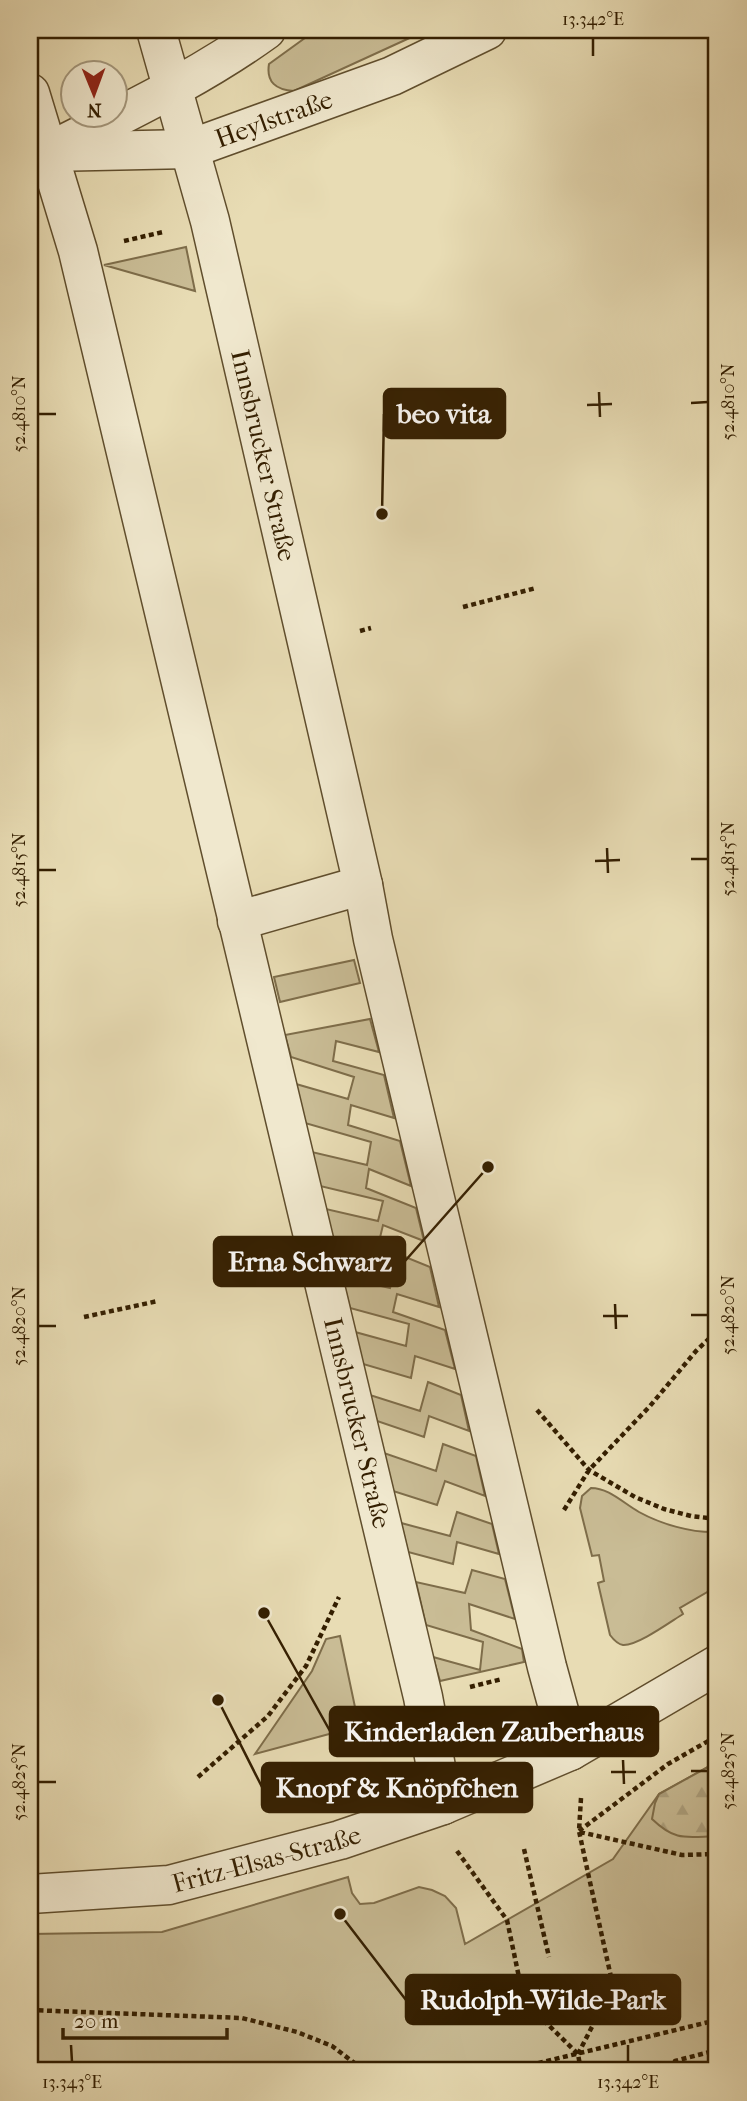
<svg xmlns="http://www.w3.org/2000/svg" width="747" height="2101" viewBox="0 0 747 2101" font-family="'IM FELL French Canon',serif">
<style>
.green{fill:#c9bc95;stroke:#7e6d4a;stroke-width:2}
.forest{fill:url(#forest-firs);stroke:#7e6d4a;stroke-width:2}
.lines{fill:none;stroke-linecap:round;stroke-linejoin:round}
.minor-casing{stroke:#604e2d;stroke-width:41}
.path{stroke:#331e00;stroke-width:4.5;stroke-dasharray:5 3.5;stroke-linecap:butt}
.minor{stroke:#f0e8ce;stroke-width:38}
.path-bridge{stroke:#331e00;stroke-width:4.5;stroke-dasharray:5 3.5;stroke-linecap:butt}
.ticks{fill:none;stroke:#331e00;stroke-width:2.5}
.labels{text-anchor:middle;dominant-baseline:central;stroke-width:5;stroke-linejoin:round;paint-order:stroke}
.street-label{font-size:26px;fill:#331e00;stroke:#f0e8ce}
.leader{fill:none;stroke:#331e00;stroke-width:2.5}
.callout-dot{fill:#331e00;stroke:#f0e8ce;stroke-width:2.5}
.callout{fill:#331e00;stroke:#331e00;stroke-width:2.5}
.callout-label{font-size:28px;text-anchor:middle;font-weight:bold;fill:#fff}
.neatline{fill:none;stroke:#331e00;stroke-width:2.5}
.ticks-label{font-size:18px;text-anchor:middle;fill:#331e00}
</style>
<defs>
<pattern id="forest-firs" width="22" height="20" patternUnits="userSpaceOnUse" patternTransform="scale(1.75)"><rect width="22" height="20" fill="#c9bc95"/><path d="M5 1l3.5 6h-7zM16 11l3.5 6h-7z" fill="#ada17f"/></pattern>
</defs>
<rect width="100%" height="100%" fill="#e8dcb4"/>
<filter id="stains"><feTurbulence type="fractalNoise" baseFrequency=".00286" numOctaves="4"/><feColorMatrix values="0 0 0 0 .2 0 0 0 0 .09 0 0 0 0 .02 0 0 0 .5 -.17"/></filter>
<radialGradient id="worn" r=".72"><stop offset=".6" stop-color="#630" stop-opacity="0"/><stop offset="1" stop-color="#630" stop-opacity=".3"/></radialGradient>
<!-- green -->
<path class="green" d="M 316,30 L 427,30 L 294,91 C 276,90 266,82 269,64 Z
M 186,247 L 195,291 L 104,265 Z
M 354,960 L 360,983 L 280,1002 L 274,977 Z
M 370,1019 L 379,1052 L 336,1041 L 333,1061 L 384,1075 L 394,1118 L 351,1105 L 348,1125 L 400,1141 L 411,1186 L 369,1169 L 366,1188 L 416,1208 L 424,1241 L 383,1225 L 378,1246 L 430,1267 L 439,1307 L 397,1294 L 393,1312 L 445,1330 L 455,1369 L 415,1356 L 411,1378 L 363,1364 L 355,1332 L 406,1346 L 409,1324 L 350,1308 L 342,1277 L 390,1288 L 396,1265 L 335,1249 L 326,1209 L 378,1221 L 383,1201 L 320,1186 L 312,1152 L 367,1165 L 371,1142 L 305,1123 L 296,1084 L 348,1099 L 354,1077 L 291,1057 L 285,1035 Z
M 428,1382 L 461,1395 L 469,1431 L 429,1416 L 424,1437 L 377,1421 L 370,1395 L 420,1411 Z
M 443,1444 L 476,1456 L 485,1496 L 445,1481 L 437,1505 L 393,1491 L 384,1453 L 436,1471 Z
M 591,1488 C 609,1488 623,1503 639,1512 C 661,1524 691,1533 717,1532 L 717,1588 L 716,1587 L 680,1608 L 683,1614 C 670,1622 637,1646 623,1645 C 617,1644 613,1639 610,1635 L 598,1583 L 604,1581 L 599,1555 L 592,1556 L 580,1508 L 582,1496 Z
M 457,1512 L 492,1524 L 499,1554 L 457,1542 L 453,1564 L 408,1552 L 401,1523 L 450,1536 Z
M 472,1570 L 505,1579 L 515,1619 L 469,1604 L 471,1630 L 522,1649 L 524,1662 L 440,1681 L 433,1657 L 480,1670 L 483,1642 L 426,1625 L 416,1582 L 465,1593 Z
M 340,1636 L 359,1726 L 255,1754 L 312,1671 L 326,1639 Z
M 717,1762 L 717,2066 L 698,2071 L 30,2071 L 30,1934 L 162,1932 L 348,1877 L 352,1893 L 360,1904 L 374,1903 L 419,1887 L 432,1890 L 445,1896 L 456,1908 L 465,1944 L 613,1859 L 659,1794 Z"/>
<!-- forest -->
<path class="forest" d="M 717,1762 L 717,1836 C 686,1837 676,1842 652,1819 L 655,1803 L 659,1794 Z"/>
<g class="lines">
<!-- minor casing -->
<g class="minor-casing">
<g id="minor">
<path id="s1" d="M 156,30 L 210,221 L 363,885 L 373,939 L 547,1667 L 570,1751"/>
<path id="s2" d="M 30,93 L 78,251 L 423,1697 L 443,1805"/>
<path d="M 58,147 C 129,111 201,77 266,30"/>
<path id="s3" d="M 48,152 L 190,149 L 392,76 L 487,30"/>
<path d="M 237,921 L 363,885"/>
<path id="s4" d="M 30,1894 L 169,1885 L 340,1840 L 443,1805 L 570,1751 L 717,1665"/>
</g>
</g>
<!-- path -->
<path class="path" d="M 43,34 L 56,30
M 124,241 L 163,232
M 463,607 L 536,588
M 360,631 L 371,628
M 84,1317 L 158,1301
M 537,1410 L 589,1470 L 635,1497 L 664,1509 L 691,1516 L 717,1519
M 564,1510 L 589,1470 L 650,1406 L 696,1351 L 717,1331
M 470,1687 L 502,1679
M 198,1777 L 268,1716 L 306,1666 L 339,1597
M 581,1798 L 579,1831 L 588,1873
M 579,1831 L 668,1764 L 717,1736
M 580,1832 L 682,1855 L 717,1854
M 524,1849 L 549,1957
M 457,1851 L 507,1920 L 524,2001 L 578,2054 L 581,2071
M 30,2010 L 242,2018 L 297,2032 L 332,2046 L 365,2071
M 655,2035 L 717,2020
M 677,2071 L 675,2061 L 717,2050"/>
<!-- minor -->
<use href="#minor" class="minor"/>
<!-- path-bridge -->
<path class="path-bridge" d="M 578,2054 L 613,1986 L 588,1873
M 505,2071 L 655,2035"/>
</g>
<!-- ticks -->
<path class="ticks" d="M 593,38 L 593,56M 599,392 L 600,417M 691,403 L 708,402M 587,405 L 612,404M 38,414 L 56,414M 607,848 L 608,873M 691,859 L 708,859M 595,861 L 620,860M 38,870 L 56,870M 615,1304 L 616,1329M 691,1315 L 708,1315M 603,1316 L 628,1316M 38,1326 L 56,1326M 623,1760 L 624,1784M 691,1771 L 708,1771M 611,1772 L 636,1772M 38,1782 L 56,1782M 71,2045 L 72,2062M 628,2045 L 628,2062"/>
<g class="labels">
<!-- street labels -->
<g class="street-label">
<text stroke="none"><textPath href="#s3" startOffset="231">Heylstraße</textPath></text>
<text stroke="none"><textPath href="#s1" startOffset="439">Innsbrucker Straße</textPath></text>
<text stroke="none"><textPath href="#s2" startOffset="1370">Innsbrucker Straße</textPath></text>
<text stroke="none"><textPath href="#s4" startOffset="240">Fritz-Elsas-Straße</textPath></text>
</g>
</g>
<!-- callouts -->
<path class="leader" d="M382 514L384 414M488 1167L405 1261M264 1613L330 1731M218 1700L262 1787M340 1914L406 2000"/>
<g class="callout-dot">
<circle cx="382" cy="514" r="7"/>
<circle cx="488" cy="1167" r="7"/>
<circle cx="264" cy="1613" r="7"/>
<circle cx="218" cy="1700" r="7"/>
<circle cx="340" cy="1914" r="7"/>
</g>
<g class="callout">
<rect x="384" y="389" width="121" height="49" rx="7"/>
<rect x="214" y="1237" width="191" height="49" rx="7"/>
<rect x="330" y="1707" width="328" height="49" rx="7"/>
<rect x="262" y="1763" width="270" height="49" rx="7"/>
<rect x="406" y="1975" width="274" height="49" rx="7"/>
</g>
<g class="callout-label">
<text x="444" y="423">beo vita</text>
<text x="310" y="1271">Erna Schwarz</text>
<text x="494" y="1741">Kinderladen Zauberhaus</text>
<text x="397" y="1797">Knopf &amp; Knöpfchen</text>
<text x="543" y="2009">Rudolph-Wilde-Park</text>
</g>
<!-- margin -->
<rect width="747" height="2101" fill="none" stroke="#e8dcb4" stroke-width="77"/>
<!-- north arrow -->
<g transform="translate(94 94) rotate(179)"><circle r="33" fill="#f0e8ce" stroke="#a4977c" stroke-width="2"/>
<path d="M0-5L12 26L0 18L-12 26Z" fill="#8f2418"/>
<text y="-10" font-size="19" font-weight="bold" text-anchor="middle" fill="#331e00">N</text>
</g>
<!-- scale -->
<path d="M63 2028v10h164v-10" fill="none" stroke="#331e00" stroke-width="3.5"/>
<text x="74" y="2028" font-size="21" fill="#331e00" stroke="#f0e8ce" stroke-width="5" paint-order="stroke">20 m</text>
<rect x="38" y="38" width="670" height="2024" class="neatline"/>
<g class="ticks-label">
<text x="593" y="25">13.342°E</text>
<text transform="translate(728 402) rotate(-90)" y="6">52.4810°N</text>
<text transform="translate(19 414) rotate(-90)" y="6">52.4810°N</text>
<text transform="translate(728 859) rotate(-90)" y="6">52.4815°N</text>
<text transform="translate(19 870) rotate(-90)" y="6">52.4815°N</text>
<text transform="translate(728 1315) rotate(-90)" y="6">52.4820°N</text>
<text transform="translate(19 1326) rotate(-90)" y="6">52.4820°N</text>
<text transform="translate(728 1771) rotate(-90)" y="6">52.4825°N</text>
<text transform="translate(19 1782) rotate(-90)" y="6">52.4825°N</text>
<text x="72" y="2088">13.343°E</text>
<text x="628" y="2088">13.342°E</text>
</g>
<rect width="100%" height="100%" filter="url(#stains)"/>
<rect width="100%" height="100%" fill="url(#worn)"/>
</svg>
